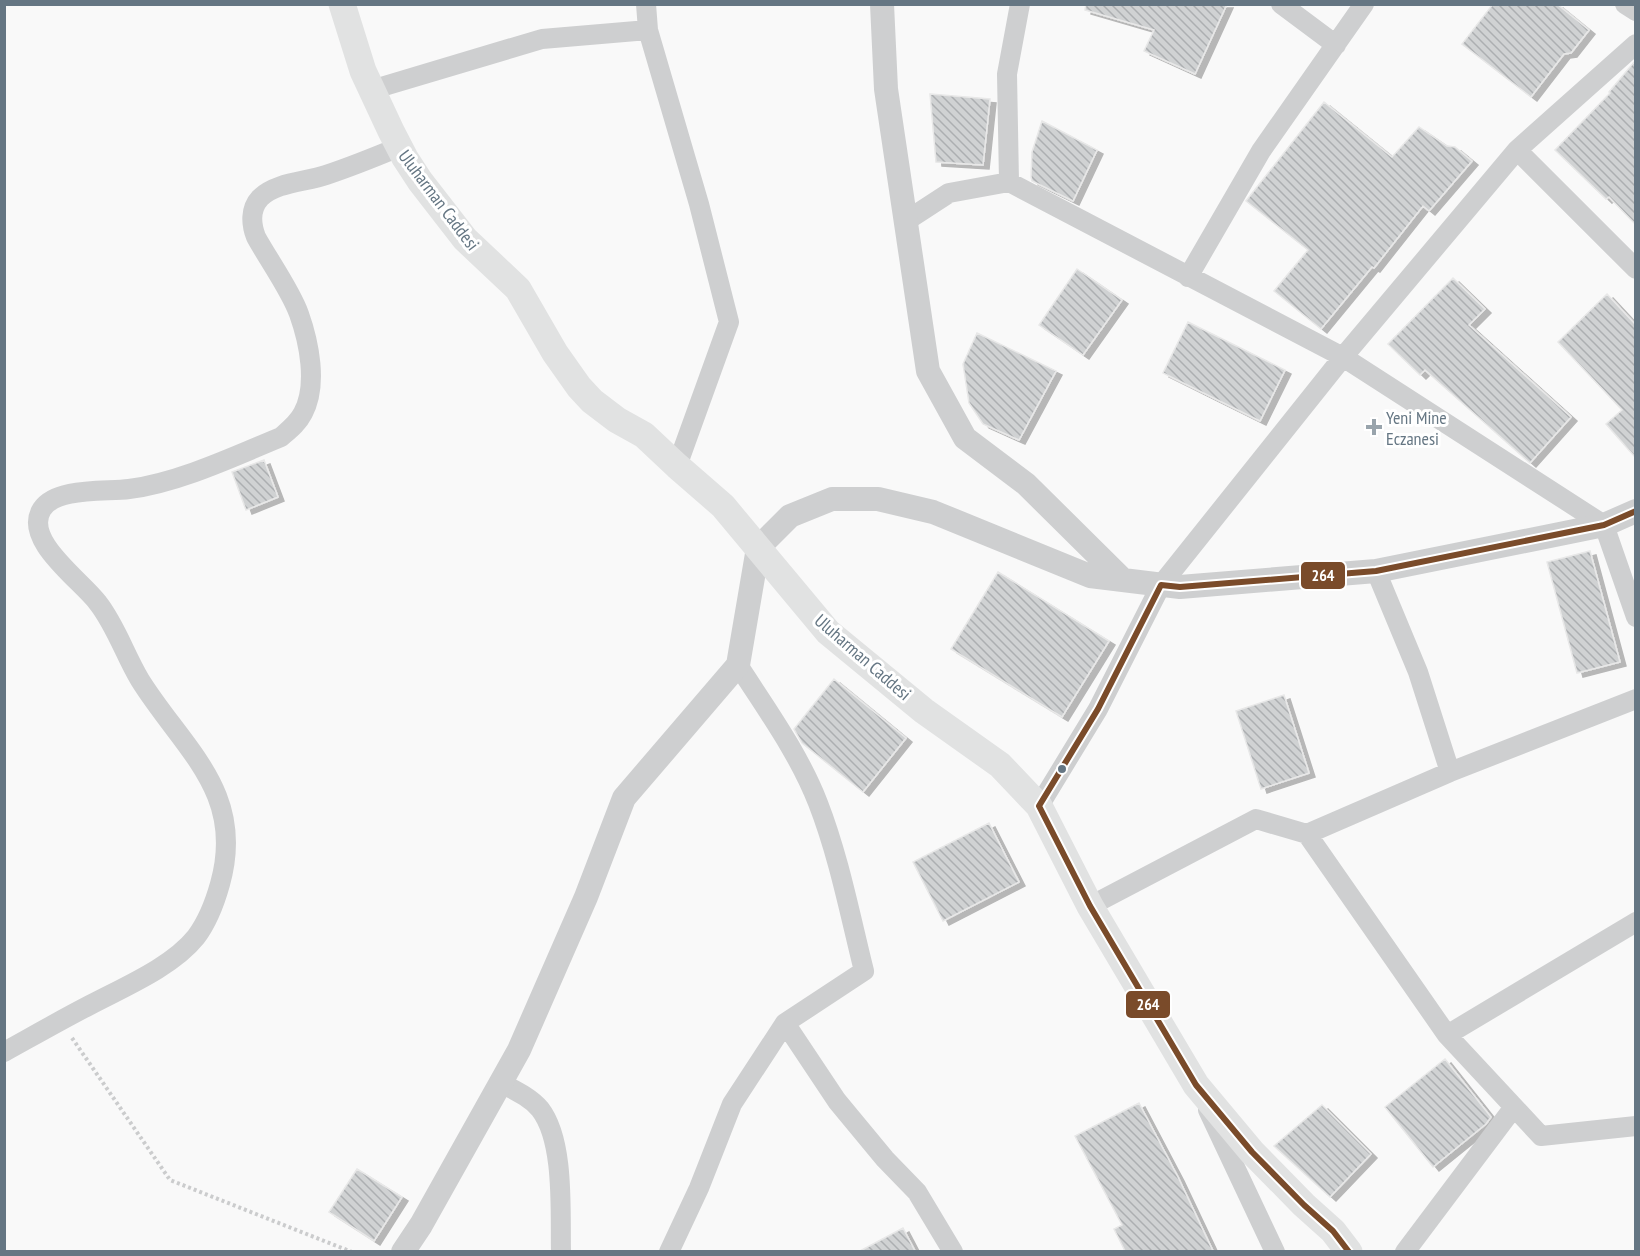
<svg xmlns="http://www.w3.org/2000/svg" width="1640" height="1256" viewBox="0 0 1640 1256" font-family="'PT Sans Narrow',sans-serif">
<style>
.building{fill:url(#building-back-hatch);stroke:#e8e8e8;stroke-width:1.5;filter:url(#shadow)}
.lines{fill:none;stroke-linecap:round;stroke-linejoin:round}
.path{stroke:#cbcccd;stroke-width:4;stroke-dasharray:3 3;stroke-linecap:butt}
.minor{stroke:#cecfd0;stroke-width:20}
.tertiary{stroke:#cecfd0;stroke-width:24}
.secondary{stroke:#e1e2e2;stroke-width:27}
.bus-1-casing{stroke:#fff;stroke-width:10}
.bus-1{stroke:#7a4b2a;stroke-width:6}
.poi-dot{fill:#99a4ac;stroke:#fff;stroke-width:2}
.bus-dot{fill:#657683;stroke:#fff;stroke-width:2}
.labels{text-anchor:middle;dominant-baseline:central;stroke-width:6;stroke-linejoin:round;paint-order:stroke}
.street-label{font-size:18px;fill:#657683;stroke:#fff}
.poi-label{font-size:18px;fill:#657683;stroke:#fff;text-anchor:start}
.line-badge{stroke:#fff;stroke-width:2}
.badge-label{font-size:16px;text-anchor:middle;font-weight:bold;fill:#fff}
</style>
<defs>
<pattern id="building-back-hatch" width="6" height="6" patternUnits="userSpaceOnUse" patternTransform="scale(1.5)"><rect width="6" height="6" fill="#d0d2d3"/><path d="M-1 5l2 2M0 0l6 6M5-1l2 2" fill="none" stroke="#acafb1"/></pattern>
<filter id="shadow"><feDropShadow dx="6" dy="4" stdDeviation="0" flood-color="#0004"/></filter>
</defs>
<rect width="100%" height="100%" fill="#f9f9f9"/>
<!-- building -->
<path class="building" d="M 1086,4 L 1227,4 L 1195,74 L 1144,51 L 1154,30 L 1085,10 Z
M 1493,4 L 1557,4 L 1589,30 L 1571,53 L 1564,54 L 1531,97 L 1462,44 Z
M 1635,61 L 1635,224 L 1609,197 L 1606,199 L 1555,150 L 1610,93 L 1609,92 Z
M 930,94 L 990,99 L 983,165 L 936,162 Z
M 1324,102 L 1392,157 L 1419,127 L 1447,146 L 1455,147 L 1472,161 L 1429,211 L 1423,206 L 1374,268 L 1372,267 L 1321,329 L 1274,291 L 1308,250 L 1246,201 Z
M 1042,121 L 1097,150 L 1073,201 L 1032,181 L 1031,177 L 1032,152 Z
M 1077,269 L 1122,300 L 1083,355 L 1039,325 Z
M 1453,278 L 1485,309 L 1469,325 L 1571,417 L 1530,463 L 1425,370 L 1420,375 L 1388,344 Z
M 1607,294 L 1635,324 L 1635,457 L 1606,424 L 1622,410 L 1558,342 Z
M 1188,322 L 1285,370 L 1260,421 L 1163,373 Z
M 977,333 L 1056,371 L 1019,440 L 983,424 L 969,403 L 963,364 Z
M 264,460 L 278,497 L 246,510 L 232,472 Z
M 1590,551 L 1620,662 L 1577,673 L 1547,562 Z
M 998,572 L 1109,641 L 1062,717 L 951,649 Z
M 834,679 L 906,738 L 863,792 L 802,743 L 794,729 Z
M 1284,695 L 1309,773 L 1261,789 L 1236,711 Z
M 989,823 L 1019,882 L 943,921 L 913,862 Z
M 1445,1059 L 1491,1117 L 1486,1124 L 1433,1167 L 1385,1107 Z
M 1139,1103 L 1178,1177 L 1213,1251 L 1125,1251 L 1114,1229 L 1122,1225 L 1075,1136 Z
M 1322,1105 L 1371,1154 L 1330,1197 L 1274,1146 Z
M 357,1169 L 402,1197 L 374,1241 L 329,1212 Z
M 903,1228 L 915,1251 L 860,1251 Z"/>
<g class="lines">
<!-- path -->
<path class="path" d="M 72,1038 L 170,1180 L 352,1252"/>
<!-- minor -->
<path class="minor" d="M 646,4 L 648,30
M 1020,4 L 1007,74 L 1009,182 L 1343,357 L 1604,525 L 1636,617
M 1281,4 L 1336,45
M 1625,4 L 1636,11
M 371,90 L 542,39 L 648,30 L 699,204 L 729,322 L 677,466
M 1517,150 L 1636,269
M 906,221 L 949,193 L 1009,182
M 1188,277 L 1261,151 L 1364,4
M 1376,571 L 1418,672 L 1450,772
M 1039,806 L 1098,709 L 1161,585 L 1343,357 L 1517,150 L 1636,44
M 1307,834 L 1450,772 L 1636,699
M 1090,906 L 1256,819 L 1307,834 L 1447,1035 L 1541,1136 L 1636,1126
M 785,1023 L 837,1101 L 885,1159 L 917,1192 L 953,1252
M 1447,1035 L 1636,922
M 4,1052 C 33,1036 61,1020 90,1005 C 124,987 172,967 196,937 C 208,921 215,902 220,884 C 246,792 183,749 140,680 C 125,655 116,626 98,603 C 82,581 22,540 42,509 C 56,487 106,492 129,489 C 178,483 235,456 281,437 C 289,430 298,423 303,413 C 318,385 309,342 299,314 C 291,291 268,259 256,237 C 251,224 250,209 260,198 C 276,182 306,182 326,175 C 350,167 375,157 399,147
M 501,1083 C 514,1090 530,1097 540,1109 C 565,1141 560,1212 561,1252
M 1208,1110 L 1275,1252
M 669,1252 L 699,1188 L 732,1104 L 785,1023 L 864,971 C 850,915 839,857 818,803 C 799,754 767,710 738,665
M 1405,1252 L 1514,1107"/>
<!-- tertiary -->
<path class="tertiary" d="M 882,4 L 886,89 L 928,371 L 965,438 L 1026,484 L 1123,580
M 403,1252 L 421,1225 L 519,1050 L 586,897 L 624,798 L 738,665 L 758,548 L 790,516 L 832,499 L 878,499 L 933,512 L 1090,576 L 1180,587 L 1376,571 L 1604,525 L 1636,511"/>
<!-- secondary -->
<path class="secondary" d="M 342,4 L 363,71 L 391,131 L 405,158 L 420,181 L 465,239 L 518,289 L 555,353 L 579,387 L 592,401 L 617,420 L 644,435 L 677,466 L 723,506 L 828,632 L 924,711 L 1000,765 L 1039,806 L 1090,906 L 1196,1085 L 1252,1152 L 1304,1205 L 1333,1231 L 1349,1252"/>
<!-- bus-1 casing -->
<g class="bus-1-casing">
<path id="bus-1" d="M 1349,1252 L 1333,1231 L 1304,1205 L 1252,1152 L 1196,1085 L 1090,906 L 1039,806 L 1098,709 L 1161,585 L 1180,587 L 1376,571 L 1604,525 L 1636,511"/>
</g>
<!-- bus-1 -->
<use href="#bus-1" class="bus-1"/>
</g>
<!-- markers -->
<path class="poi-dot" d="M1371 418h6v6h6v6h-6v6h-6v-6h-6v-6h6z"/>
<circle class="bus-dot" cx="1062" cy="769" r="5"/>
<g class="labels">
<!-- street labels -->
<g class="street-label">
<text transform="translate(439 200) rotate(53)">Uluharman Caddesi</text>
<text transform="translate(863 657) rotate(41)">Uluharman Caddesi</text>
</g>
<!-- poi labels -->
<g class="poi-label">
<text x="1386" y="417">Yeni Mine<tspan x="1386" dy="21">Eczanesi</tspan></text>
</g>
</g>
<g class="line-badge">
<rect x="1300" y="561" width="46" height="29" rx="6" fill="#7a4b2a"/>
<rect x="1125" y="990" width="46" height="29" rx="6" fill="#7a4b2a"/>
</g>
<g class="badge-label">
<text x="1323" y="581">264</text>
<text x="1148" y="1010">264</text>
</g>
<!-- border -->
<rect width="1640" height="1256" fill="none" stroke="#657683" stroke-width="12"/>
</svg>
